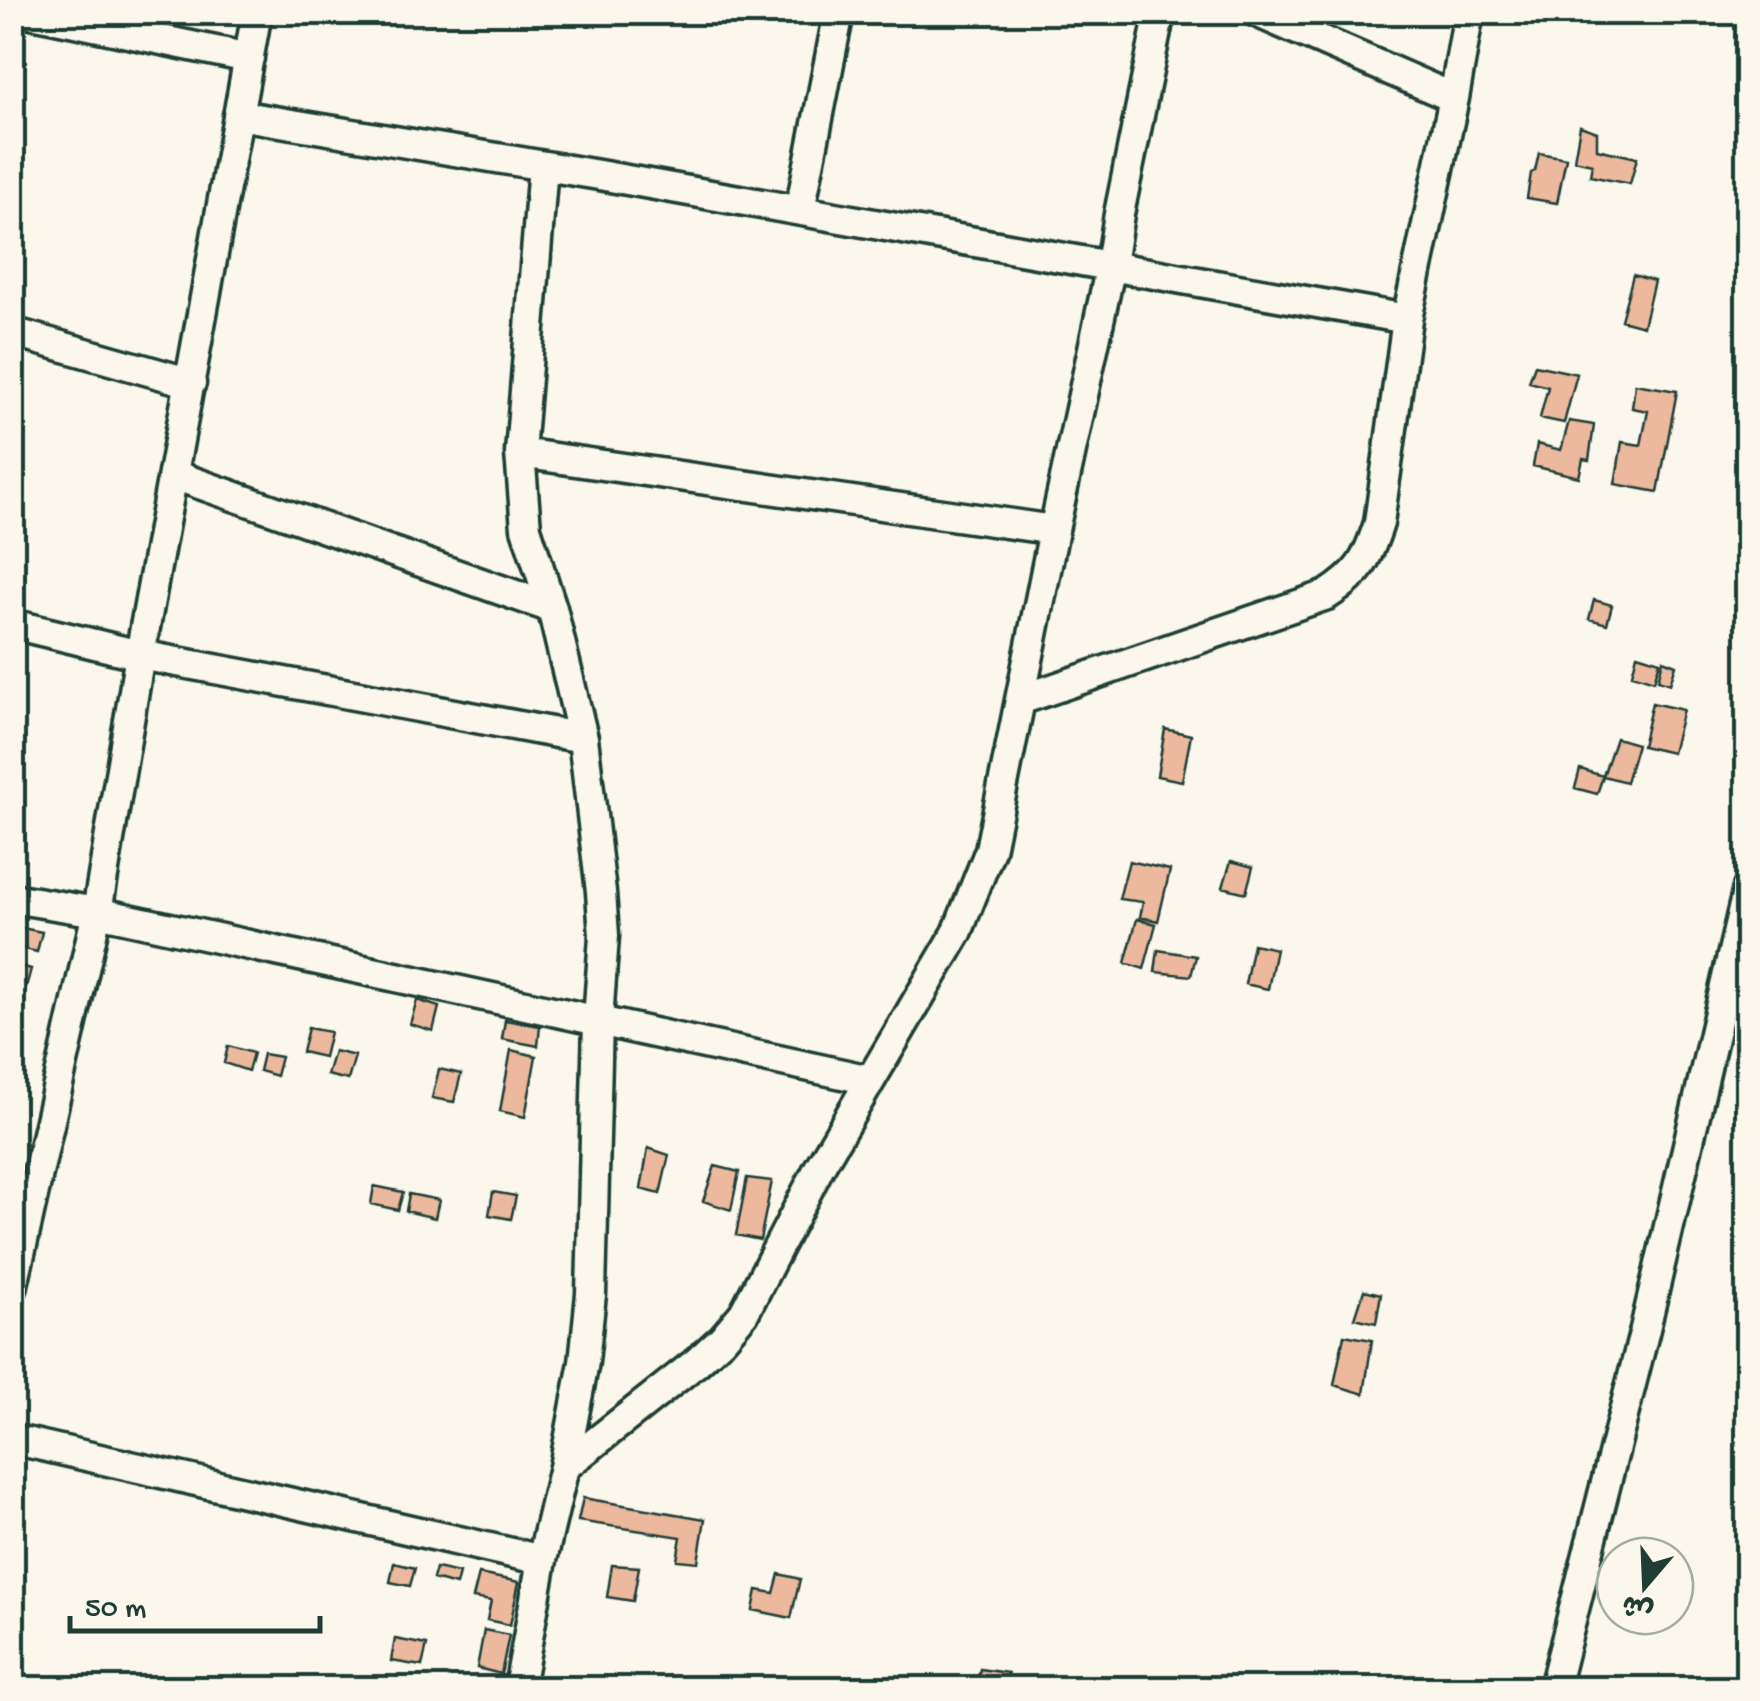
<svg xmlns="http://www.w3.org/2000/svg" width="1760" height="1701" viewBox="0 0 1760 1701" font-family="'Gochi Hand','Playpen Sans Arabic',sans-serif">
<style>
.building{fill:#ecb99e;stroke:#1f3d34;stroke-width:2.5}
.lines{fill:none;stroke-linecap:round;stroke-linejoin:round}
.street-casing{stroke:#1f3d34;stroke-width:35}
.street{stroke:#fbf7ec;stroke-width:28}
</style>
<rect width="100%" height="100%" fill="#fbf7ec"/>
<filter id="ink" filterUnits="userSpaceOnUse"><feTurbulence type="fractalNoise" baseFrequency=".01" numOctaves="2"/><feDisplacementMap in="SourceGraphic" scale="20" xChannelSelector="R" yChannelSelector="G"/><feConvolveMatrix kernelMatrix="1 2 1 2 8 2 1 2 1" color-interpolation-filters="sRGB"/></filter>
<g filter="url(#ink)">
<!-- building -->
<path class="building" d="M 1580,126 L 1597,132 L 1597,149 L 1637,158 L 1630,184 L 1590,176 L 1592,164 L 1574,160 Z
M 1539,153 L 1566,158 L 1557,203 L 1527,198 L 1531,173 L 1535,171 Z
M 1633,275 L 1654,281 L 1643,326 L 1621,320 Z
M 1535,365 L 1577,374 L 1564,423 L 1540,418 L 1548,387 L 1529,382 Z
M 1635,384 L 1677,391 L 1658,492 L 1615,484 L 1622,442 L 1641,445 L 1648,411 L 1632,408 Z
M 1569,421 L 1594,425 L 1589,460 L 1583,459 L 1579,477 L 1533,466 L 1537,444 L 1561,450 Z
M 1594,600 L 1612,605 L 1607,624 L 1589,619 Z
M 1637,654 L 1660,661 L 1654,681 L 1632,674 Z
M 1663,660 L 1676,665 L 1670,684 L 1658,680 Z
M 1652,703 L 1683,710 L 1672,753 L 1642,746 Z
M 1165,729 L 1191,735 L 1182,781 L 1157,776 Z
M 1616,738 L 1637,744 L 1626,782 L 1603,776 Z
M 1580,769 L 1603,776 L 1597,794 L 1575,788 Z
M 1129,861 L 1170,870 L 1158,921 L 1140,917 L 1143,902 L 1119,899 Z
M 1231,861 L 1253,867 L 1246,893 L 1223,887 Z
M 1137,919 L 1156,924 L 1144,969 L 1125,963 Z
M 12,926 L 42,932 L 37,952 L 12,946 Z
M 1253,944 L 1276,949 L 1268,989 L 1245,984 Z
M 1158,950 L 1196,956 L 1191,976 L 1155,972 Z
M 12,964 L 31,969 L 21,1005 L 12,1002 Z
M 417,1000 L 439,1007 L 433,1031 L 410,1024 Z
M 505,1020 L 540,1026 L 538,1046 L 502,1039 Z
M 308,1028 L 330,1032 L 324,1057 L 302,1052 Z
M 228,1046 L 253,1053 L 248,1071 L 224,1063 Z
M 511,1050 L 536,1056 L 525,1117 L 500,1111 Z
M 334,1051 L 355,1056 L 348,1080 L 327,1075 Z
M 263,1054 L 281,1057 L 276,1076 L 259,1071 Z
M 439,1069 L 461,1074 L 454,1102 L 432,1098 Z
M 648,1148 L 669,1155 L 660,1194 L 641,1189 Z
M 715,1166 L 739,1172 L 731,1210 L 703,1201 Z
M 747,1178 L 772,1181 L 760,1240 L 736,1235 Z
M 374,1186 L 403,1192 L 398,1210 L 371,1204 Z
M 493,1192 L 516,1196 L 511,1219 L 489,1215 Z
M 409,1194 L 439,1200 L 435,1218 L 406,1211 Z
M 1364,1290 L 1381,1294 L 1376,1323 L 1355,1318 Z
M 1344,1335 L 1372,1340 L 1364,1394 L 1334,1385 Z
M 583,1498 L 705,1519 L 698,1562 L 677,1560 L 681,1537 L 578,1521 Z
M 394,1563 L 415,1568 L 410,1586 L 390,1582 Z
M 612,1565 L 639,1567 L 633,1601 L 607,1597 Z
M 436,1568 L 459,1573 L 456,1585 L 433,1579 Z
M 479,1574 L 519,1582 L 510,1625 L 487,1620 L 491,1601 L 473,1598 Z
M 779,1574 L 800,1579 L 791,1618 L 753,1610 L 757,1590 L 774,1593 Z
M 484,1630 L 509,1635 L 501,1674 L 477,1668 Z
M 395,1639 L 427,1645 L 422,1666 L 391,1661 Z
M 980,1669 L 1008,1673 L 1004,1688 L 976,1688 Z"/>
<g class="lines">
<!-- street casing -->
<g class="street-casing">
<path id="street" d="M 27,12 L 249,58
M 1256,12 L 1454,98
M 238,115 L 599,175 L 1407,319
M 800,210 L 839,12
M 12,332 L 191,383
M 520,453 L 1054,530
M 174,475 L 552,608
M 12,624 L 140,655 L 583,738
M 1020,700 L 1327,595 C 1360,574 1367,560 1379,523 L 1407,319 L 1454,98 L 1469,12
M 12,898 L 97,912 L 870,1080
M 12,1289 L 97,912 L 140,655 L 257,12
M 12,1439 L 542,1560
M 564,1467 L 697,1362 L 722,1339 L 744,1313 L 819,1168 L 957,933 L 990,850 L 1054,530 L 1111,265 L 1119,214 L 1160,12
M 519,1688 L 542,1560 L 564,1467 L 584,1362 L 591,1294 L 598,1020 L 604,936 L 601,892 L 583,738 L 552,608 L 526,528 L 520,453 L 543,166
M 1554,1688 L 1645,1329 L 1748,888"/>
</g>
<!-- street -->
<use href="#street" class="street"/>
</g>
</g>
<!-- margin -->
<rect width="1760" height="1701" fill="none" stroke="#fbf7ec" stroke-width="50"/>
<rect x="25" y="25" width="1710" height="1651" fill="none" stroke="#1f3d34" stroke-width="4" filter="url(#ink)"/>
<!-- north arrow -->
<g transform="translate(1645 1586) rotate(199)"><circle r="48" fill="#fbf7ec" stroke="#a3ada2" stroke-width="2.5"/>
<path d="M0-8L18 38L0 25L-18 38Z" fill="#1f3d34"/>
<text y="-15" font-size="28" font-weight="bold" text-anchor="middle" fill="#1f3d34">ش</text>
</g>
<!-- scale -->
<path d="M70 1616v15h250v-15" fill="none" stroke="#1f3d34" stroke-width="5"/>
<text x="85" y="1616" font-size="30" fill="#1f3d34" stroke="#fbf7ec" stroke-width="8" paint-order="stroke">50 m</text>
</svg>
